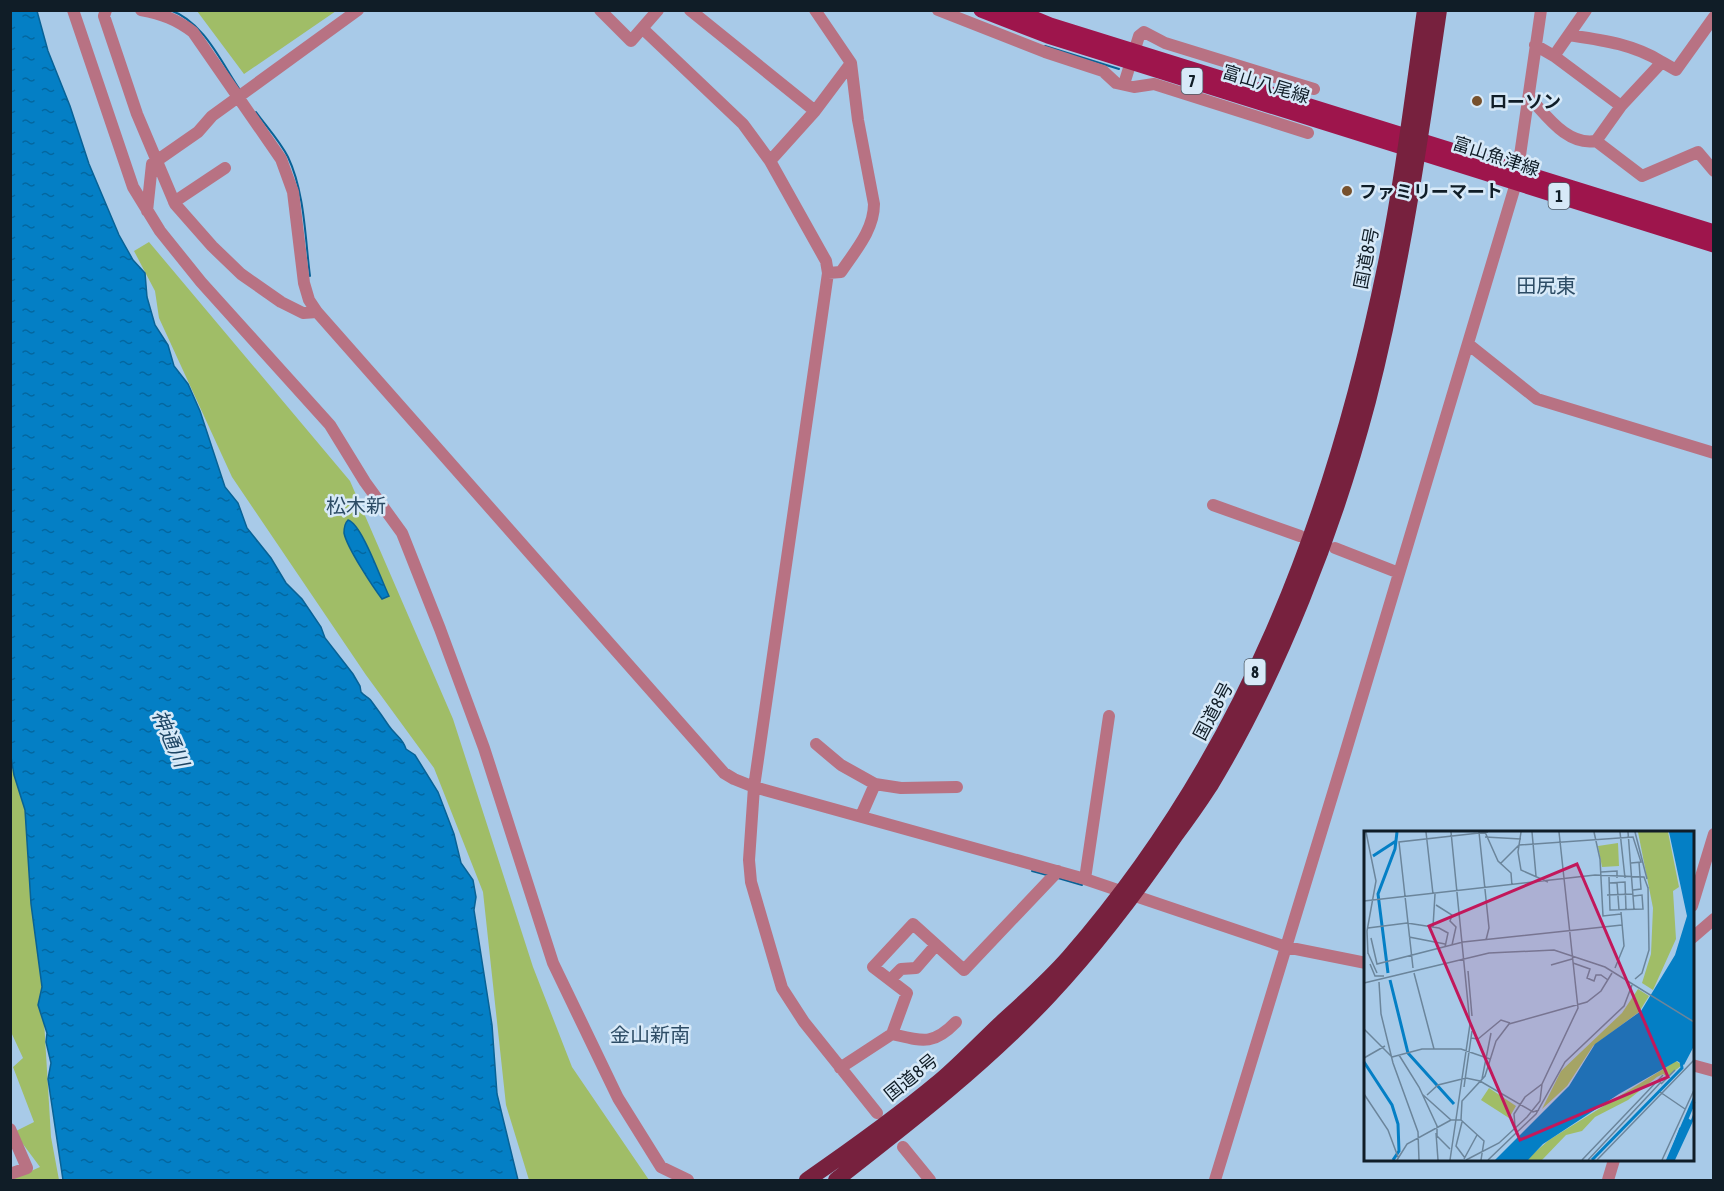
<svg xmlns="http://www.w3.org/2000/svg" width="1724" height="1191" viewBox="0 0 1724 1191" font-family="'Asap Condensed','Noto Sans JP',sans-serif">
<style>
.green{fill:#a0bd67}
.water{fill:url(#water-ripples);stroke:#086296;stroke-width:1.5}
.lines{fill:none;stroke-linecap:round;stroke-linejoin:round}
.stream{stroke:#086296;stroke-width:2}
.minor{stroke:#b87283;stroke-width:12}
.major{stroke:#9e154c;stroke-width:15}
.highway{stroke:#77213e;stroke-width:16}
.poi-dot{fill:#77512d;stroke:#d7e9f8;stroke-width:2}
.labels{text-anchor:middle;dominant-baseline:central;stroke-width:5;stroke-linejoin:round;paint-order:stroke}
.shield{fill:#d7e9f8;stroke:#4c5a66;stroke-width:1.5}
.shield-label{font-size:16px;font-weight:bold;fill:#101d27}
.street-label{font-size:18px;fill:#101d27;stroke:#d7e9f8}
.poi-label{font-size:18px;font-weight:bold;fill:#101d27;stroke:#d7e9f8;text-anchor:start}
.neighbourhood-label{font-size:20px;fill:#2d4c65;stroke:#d7e9f8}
.water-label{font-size:20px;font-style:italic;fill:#1d4463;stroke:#d7e9f8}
.inset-river{fill:none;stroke:#047fc5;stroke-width:3}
.inset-road{fill:none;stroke:#6b859b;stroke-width:1.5}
.view{fill:#c2185b;fill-opacity:0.15;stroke:#c2185b;stroke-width:3}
.inset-edge{fill:none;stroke:#101d27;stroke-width:3}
</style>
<defs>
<pattern id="water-ripples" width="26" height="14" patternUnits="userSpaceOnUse" patternTransform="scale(1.5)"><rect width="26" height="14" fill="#047fc5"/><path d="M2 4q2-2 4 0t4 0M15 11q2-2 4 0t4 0" fill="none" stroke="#0467a0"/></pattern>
</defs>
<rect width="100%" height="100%" fill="#a8cae8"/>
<!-- green -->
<path class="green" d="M 197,11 L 336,11 L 244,74 Z
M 149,242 L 350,481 L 453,719 L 533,967 L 572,1067 L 649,1180 L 529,1180 L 506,1105 L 483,892 L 434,768 L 366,675 L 232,477 L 159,318 L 155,291 L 134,251 Z
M 10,735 L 25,810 L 42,987 L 51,1137 L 59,1180 L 11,1180 L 40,1167 L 14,1132 L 34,1122 L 13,1067 L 23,1058 L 11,1032 Z"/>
<!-- water -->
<path class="water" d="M 37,11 L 48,51 L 70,106 L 89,164 L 119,235 L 133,260 L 145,273 L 147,297 L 155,325 L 168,345 L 174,366 L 188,384 L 200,411 L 225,487 L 238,503 L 247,528 L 271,558 L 286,583 L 302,599 L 321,627 L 325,638 L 353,674 L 360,686 L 361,692 C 364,696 370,698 372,702 C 378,710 383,717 389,726 C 395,735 403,738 406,749 L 415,755 L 438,792 L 454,834 L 461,863 L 473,880 L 476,897 L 474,910 L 492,1025 L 497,1094 L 518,1180 L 63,1180 L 48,1079 L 51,1063 L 46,1042 L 47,1033 L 38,1005 L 42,987 L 31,904 L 25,810 L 14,775 L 10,751 L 10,11 Z
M 348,520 C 362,524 381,580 389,596 L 382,599 C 373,587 347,548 344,533 C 344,529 345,523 348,520 Z"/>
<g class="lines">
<!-- stream -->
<path class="stream" d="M 170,10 C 204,22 221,62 240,90
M 1045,46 L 1119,69
M 256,112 C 266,126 280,141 288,157 C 305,193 305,238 310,276
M 1032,871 L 1047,875
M 1058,878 L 1082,885"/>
<!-- minor -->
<path class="minor" d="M 73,10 L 133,187 L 160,231 L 201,282 L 330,425 L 365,482 L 402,533 L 440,629 L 484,748 L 553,963 L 618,1098 L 661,1167 L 688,1180
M 106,10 L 104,16 L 137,114 L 175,204 L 212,246 L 241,274 L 281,302 L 303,313 L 317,312
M 141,10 C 162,14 176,19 193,32 L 281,159 L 293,192 L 304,283 L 309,300 L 317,312 L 724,773 L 734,779 L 754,787 L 1085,879 L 1286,947 L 1366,963
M 600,10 L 631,41 L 658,10
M 690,10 L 815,111
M 815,10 L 851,63 L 858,120 L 874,204 C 874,230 855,251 841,272 L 828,273
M 938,10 L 1045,52 L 1103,71 L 1116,83 L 1134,87 L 1154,84 L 1308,133
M 643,29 L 743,124 L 770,161 L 826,261 L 828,273 L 754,787 L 749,860 L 751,882 L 782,988 L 804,1022 L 877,1113
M 1569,35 C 1602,40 1633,44 1662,62
M 1535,45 L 1554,56 L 1621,106 L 1662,62 L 1676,70 L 1714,17
M 1554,56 L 1586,10
M 1124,84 L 1139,36 L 1144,32 L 1165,43 L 1314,89
M 1529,97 C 1547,116 1567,146 1596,141 L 1642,176 L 1698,152 L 1714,171
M 1596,141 L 1621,106
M 770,161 L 815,111 L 851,63
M 174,202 L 225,168
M 147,211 L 152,164 L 198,132 L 212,116 L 358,10
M 1468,344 L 1537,399 L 1714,453
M 1213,505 L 1300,536
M 1335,548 L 1399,573
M 816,744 L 841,765 L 875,784
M 861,816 L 875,784 L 901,788 L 957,787
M 1085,879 L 1109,716
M 1692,906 L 1714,834
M 1692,938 L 1714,919
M 890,980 L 901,969 L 916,968 L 936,945
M 892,1034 C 922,1041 933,1046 956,1022
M 1692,1065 L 1714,1071
M 840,1068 L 892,1034 L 907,993 L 873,967 L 913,924 L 964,970 L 1058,871
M 10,1129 L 27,1168 L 10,1174
M 903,1147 L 930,1180
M 1215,1180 L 1344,757 L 1516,183 L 1541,10
M 1608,1180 L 1614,1160"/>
<!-- major -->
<path class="major" d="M 981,10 L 1048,36 L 1714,245
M 1014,10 L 1050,25 L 1714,232"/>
<!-- highway -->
<path class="highway" d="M 807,1180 C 852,1149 898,1116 940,1081 C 961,1063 980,1043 1000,1024 C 1023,1003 1048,981 1069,957 C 1244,756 1333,521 1386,263 C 1403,179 1413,94 1425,10
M 836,1180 C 909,1123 984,1065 1048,997 C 1095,947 1136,893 1175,836 C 1187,820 1199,803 1210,786 C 1279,672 1334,530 1368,401 C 1401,273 1420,141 1439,10"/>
</g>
<!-- markers -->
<g class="poi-dot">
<circle cx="1477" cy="101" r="6"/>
<circle cx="1347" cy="191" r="6"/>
</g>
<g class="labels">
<!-- shield labels -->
<g class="shield">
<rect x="1181.5" y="68" width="21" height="26" rx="4.5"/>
<rect x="1548.5" y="183" width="21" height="26" rx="4.5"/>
<rect x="1244.5" y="659" width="21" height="26" rx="4.5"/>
</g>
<g class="shield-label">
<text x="1192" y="81">7</text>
<text x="1559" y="196">1</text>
<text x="1255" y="672">8</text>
</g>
<!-- street labels -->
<g class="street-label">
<text transform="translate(1266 84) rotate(17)">富山八尾線</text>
<text transform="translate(1496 156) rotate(18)">富山魚津線</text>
<text transform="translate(1366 258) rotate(-79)">国道8号</text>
<text transform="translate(1213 711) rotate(-62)">国道8号</text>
<text transform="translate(911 1077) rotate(-39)">国道8号</text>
</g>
<!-- poi labels -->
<g class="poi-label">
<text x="1489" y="101">ローソン</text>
<text x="1359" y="191">ファミリーマート</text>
</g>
<!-- neighbourhood labels -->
<g class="neighbourhood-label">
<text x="1546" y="285">田尻東</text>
<text x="356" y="505">松木新</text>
<text x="650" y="1034">金山新南</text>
</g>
<!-- water labels -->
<g class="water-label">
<text transform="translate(171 738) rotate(66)">神通川</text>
</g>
</g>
<!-- overview -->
<g transform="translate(1364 831)">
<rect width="330" height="330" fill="#a8cae8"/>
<path d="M 274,1 L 304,1 L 315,56 L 309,60 L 312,108 L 289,159 L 278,152 L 287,123 L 289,77 ZM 254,12 L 255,35 L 238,36 L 234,15 ZM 274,158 L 285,165 L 275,181 L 229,215 L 203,255 L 178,278 L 197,240 L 258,182 ZM 312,230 L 318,234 L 303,246 L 299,243 L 293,246 L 264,269 L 231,286 L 218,300 L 202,304 L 178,329 L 162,329 L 185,309 ZM 125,257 L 152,275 L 145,287 L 117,269 Z" fill="#a0bd67"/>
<path d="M 305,1 L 330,1 L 330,215 L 320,234 L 313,230 L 255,263 L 179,313 L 164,329 L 131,329 L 205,255 L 231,213 L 277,180 L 311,124 L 323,85 ZM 330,264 L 330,275 L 323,287 L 327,289 L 330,281 L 330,288 L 311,329 L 302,329 Z" fill="#047fc5"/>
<path class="inset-river" d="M 9,25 L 32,10M 24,142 L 14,63 L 31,18 L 33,1M 26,149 L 44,222 L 90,273M 0,231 L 28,274 L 34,293 L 35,320 L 29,329M 228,329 L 318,237 L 317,230M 305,329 L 317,297M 306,329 L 330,271"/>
<path class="inset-road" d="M 2,1 L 12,50 L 3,100 L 4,123M 62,1 L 69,63M 115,1 L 125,97 L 122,109M 121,1 L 134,30 L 147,42 L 148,55M 157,1 L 154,21 L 157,39 L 184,51M 168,1 L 172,45M 230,1 L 236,28 L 239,85 L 257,83M 256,1 L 261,47M 264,1 L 270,78M 271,1 L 283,48M 121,6 L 157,8M 155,14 L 269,6 L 277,31 L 267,32M 136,33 L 155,14M 237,41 L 253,40 L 253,47M 245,46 L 246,79 L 279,78 L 278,64 L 269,65M 245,52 L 261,51 L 262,78M 253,52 L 255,79M 269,59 L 277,58 L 275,31M 243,64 L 269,63M 0,70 L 231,44 L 280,46 L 284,57M 72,74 L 88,84 L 86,90 L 92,96 L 88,114M 69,96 L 71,63M 4,97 L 43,92 L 75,97 L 84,102 L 81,116M 45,106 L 81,113M 7,107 L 13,133 L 99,111 L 258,94M 4,122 L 13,142M 209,132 L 226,138 L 223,147 L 230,150 L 232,144 L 237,144 L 244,149M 6,133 L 11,145 L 20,145M 187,134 L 208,128M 49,137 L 35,11 L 124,1M 251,137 L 260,115 L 257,81M 104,140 L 108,185M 50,142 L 70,218M 271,148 L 278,142 L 285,119 L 284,56M 15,151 L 17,183 L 29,232 L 54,301 L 55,329M 0,152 L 125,122 L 190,119 L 241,136 L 330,191M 0,198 L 28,226M 107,207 L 114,208 L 137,189 L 146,192M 35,224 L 55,256 L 73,295 L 73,305 L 86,318M 28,226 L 58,218 L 97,218 L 126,228M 0,227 L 21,215M 118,248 L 127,202M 297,253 L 311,239M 100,256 L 108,200M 296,261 L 321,278M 0,263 L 24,299 L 34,326M 58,263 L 87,289 L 97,289 L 98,270 L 121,245 L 132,210 L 145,193 L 223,171 L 237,160 L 248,142M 63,264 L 74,254 L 102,247 L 116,250 L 169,281 L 175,279M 97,289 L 120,310 L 117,329M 98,291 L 92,315 L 101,327M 151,295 L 150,283 L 161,266 L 178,253 L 214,177 L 195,1M 72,302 L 74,329M 100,328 L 113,304M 33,329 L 43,313 L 87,289M 86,329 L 106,193 L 87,1M 102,329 L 135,312 L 163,286 L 176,270 L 178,253M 124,329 L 172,283 L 201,231 L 260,175 L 268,154M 218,329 L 299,244M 224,329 L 297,251M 233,329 L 330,229M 298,329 L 330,259"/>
<path class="view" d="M 213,33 L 304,246 L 156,309 L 65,95 Z"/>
<rect width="330" height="330" class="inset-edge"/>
</g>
<!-- border -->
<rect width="1724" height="1191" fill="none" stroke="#101d27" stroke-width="24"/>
</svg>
